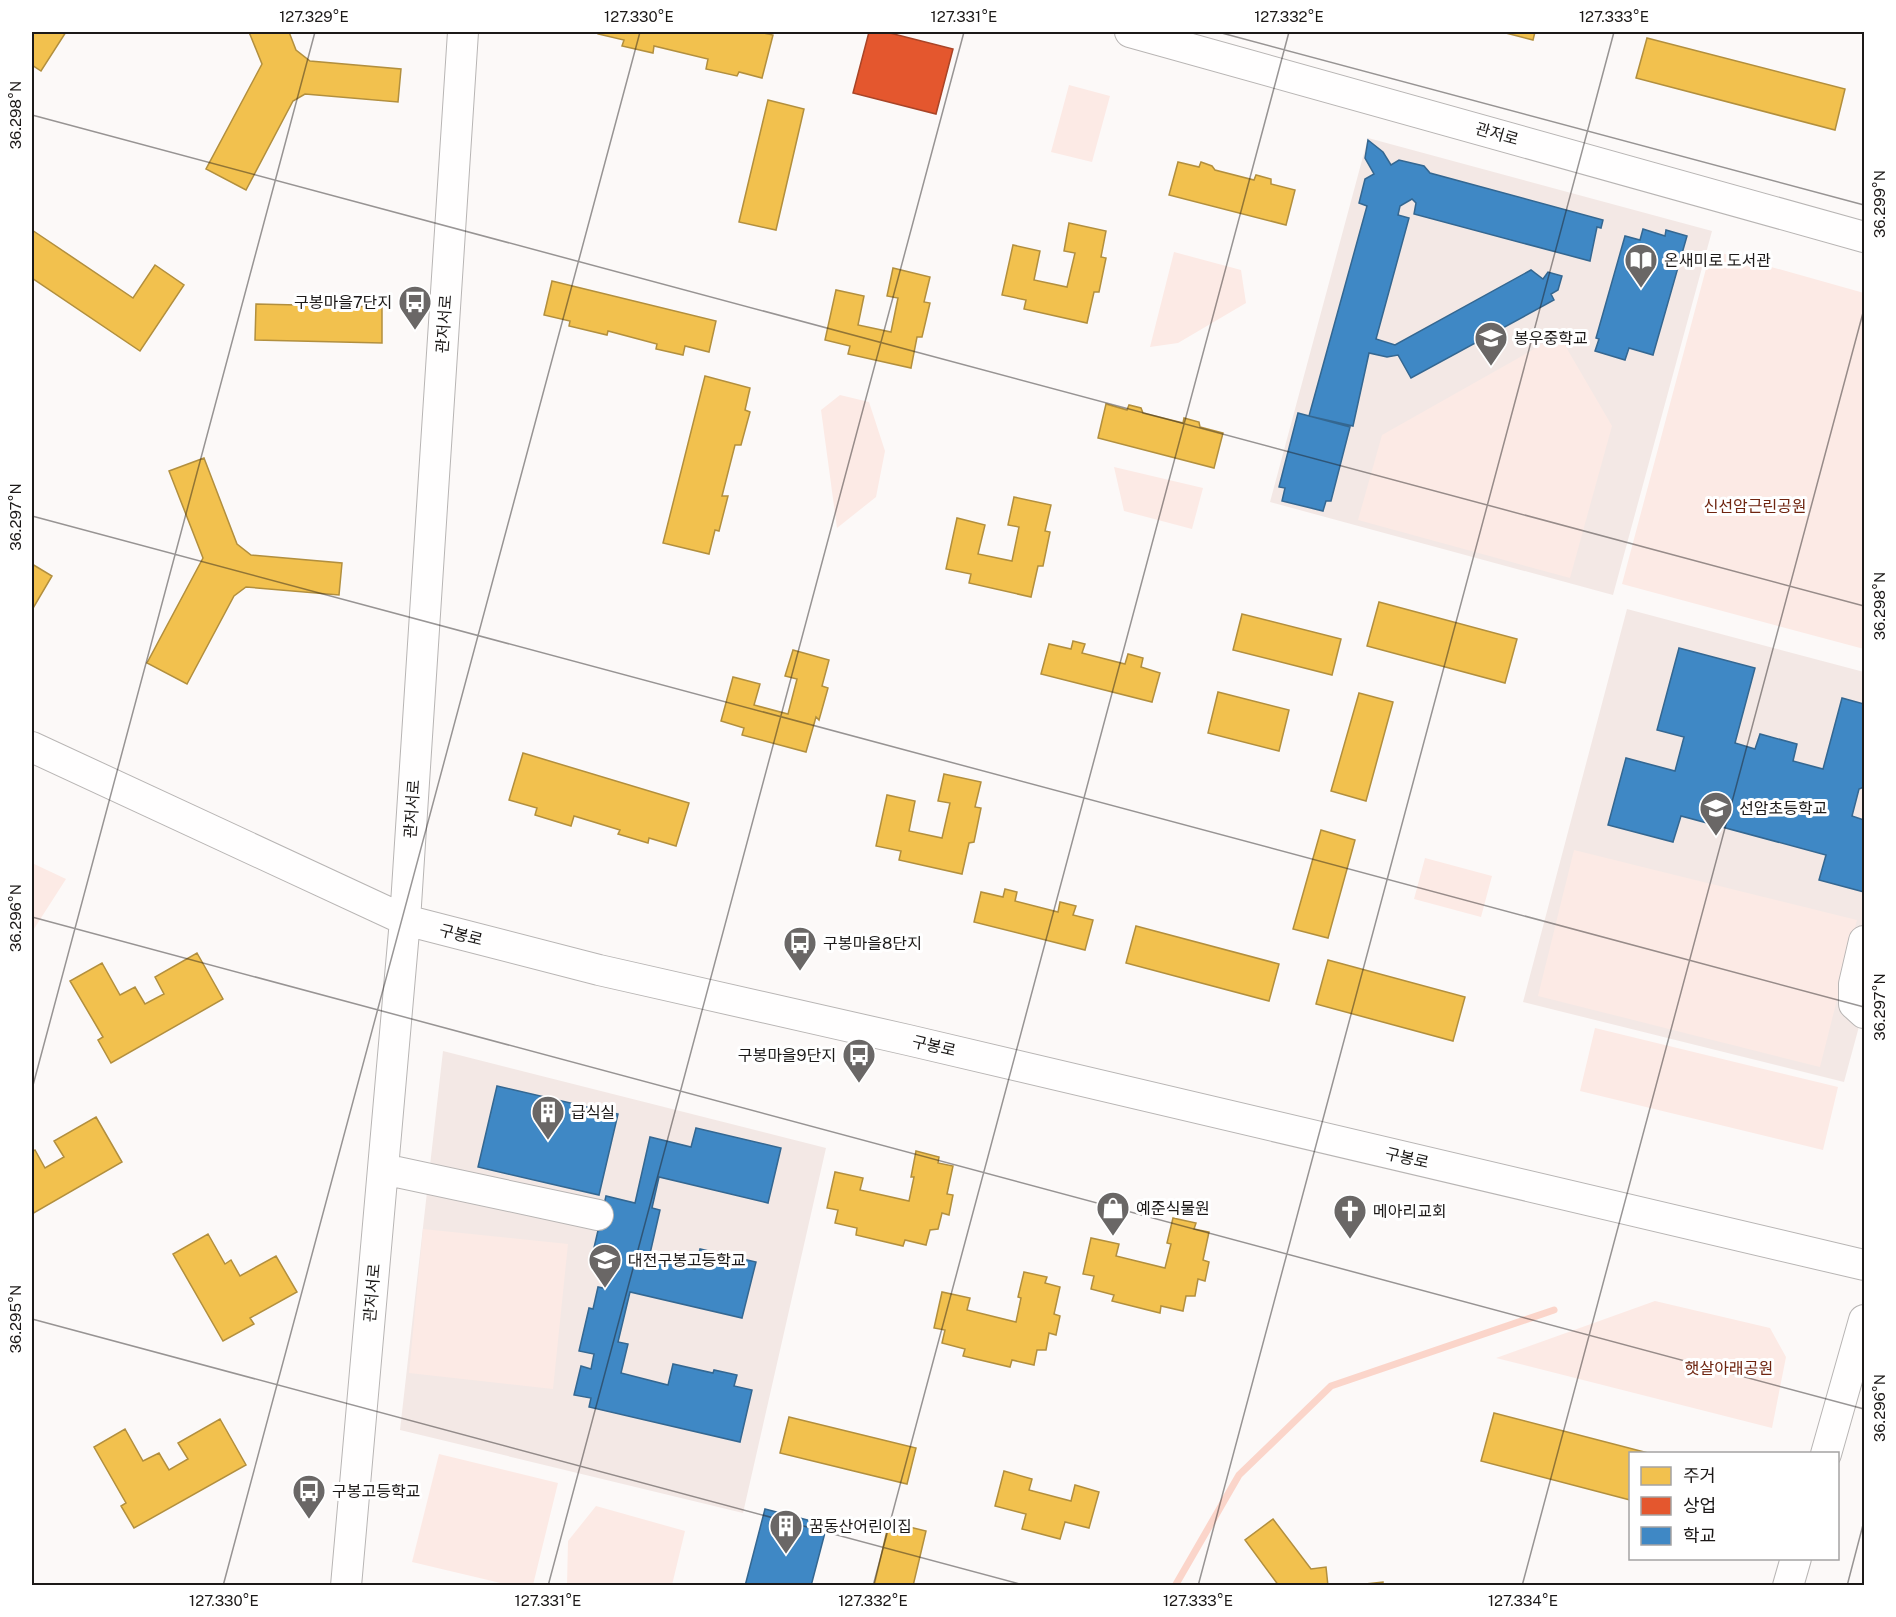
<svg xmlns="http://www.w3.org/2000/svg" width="1896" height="1617" viewBox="0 0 1896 1617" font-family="'Public Sans','Noto Sans KR',sans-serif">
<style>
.built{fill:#f3e8e5}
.green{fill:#fceae5}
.homes{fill:#f2c14e;stroke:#b28f3e;stroke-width:1.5}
.shops{fill:#e4572e;stroke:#a84427;stroke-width:1.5}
.schools{fill:#3f88c5;stroke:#346791;stroke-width:1.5}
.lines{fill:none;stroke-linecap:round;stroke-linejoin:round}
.stream{stroke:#fbd5ca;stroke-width:7}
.minor-casing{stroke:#b8b5b4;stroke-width:32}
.minor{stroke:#fffefe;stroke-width:30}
.ticks{fill:none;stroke:#1c1918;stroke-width:1.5;stroke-opacity:0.45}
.labels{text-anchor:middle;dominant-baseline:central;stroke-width:6;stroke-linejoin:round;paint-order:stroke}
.street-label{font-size:16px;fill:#1c1918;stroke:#fff}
.poi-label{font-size:16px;fill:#1c1918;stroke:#fff;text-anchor:start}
.park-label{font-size:16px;fill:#6f2510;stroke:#fff}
.neatline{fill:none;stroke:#1c1918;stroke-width:2}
.ticks-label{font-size:15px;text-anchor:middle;fill:#1c1918}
</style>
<rect width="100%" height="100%" fill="#fcf9f8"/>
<!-- built -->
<path class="built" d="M 1368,138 L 1712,231 L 1613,595 L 1270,502 Z
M 1627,609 L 1864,672 L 1864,1008 L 1844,1082 L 1523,1002 Z
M 443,1051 L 826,1148 L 743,1513 L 400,1430 Z"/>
<!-- green -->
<path class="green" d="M 1069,85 L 1110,96 L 1092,162 L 1051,152 Z
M 1711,250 L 1864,293 L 1864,649 L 1622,584 Z
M 1174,252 L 1241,270 L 1246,303 L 1178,343 L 1150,347 Z
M 1559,335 L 1612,426 L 1570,578 L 1358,520 L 1382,435 Z
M 840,395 L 869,402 L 885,451 L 876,497 L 837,528 L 821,410 Z
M 1114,467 L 1203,488 L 1192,529 L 1124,511 Z
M 1574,850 L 1857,920 L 1820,1067 L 1538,996 Z
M 1425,858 L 1492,876 L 1481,917 L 1414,899 Z
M 32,863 L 66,879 L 32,932 Z
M 1595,1028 L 1838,1087 L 1823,1150 L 1580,1091 Z
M 423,1229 L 568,1244 L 553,1389 L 409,1373 Z
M 1655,1301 L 1770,1328 L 1786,1357 L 1772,1428 L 1496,1358 Z
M 439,1454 L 558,1483 L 533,1585 L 509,1585 L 412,1562 Z
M 596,1506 L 685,1531 L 672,1585 L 567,1585 L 568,1541 Z"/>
<!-- homes -->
<path class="homes" d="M 32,32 L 66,32 L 41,71 L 32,65 Z
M 249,32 L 289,32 L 296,50 L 310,61 L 401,69 L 398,102 L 305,94 L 293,101 L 246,190 L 206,169 L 262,64 Z
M 598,32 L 758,32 L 773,35 L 762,78 L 739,72 L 737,76 L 706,69 L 708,59 L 654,46 L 653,53 L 622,46 L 624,40 L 598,34 Z
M 1502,32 L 1535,32 L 1533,40 Z
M 1647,38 L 1845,89 L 1835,130 L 1636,78 Z
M 768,100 L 804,109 L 776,230 L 739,222 Z
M 1178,162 L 1199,167 L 1201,162 L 1212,166 L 1215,170 L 1254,180 L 1256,175 L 1271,179 L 1271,184 L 1295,190 L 1286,225 L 1169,195 Z
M 1069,223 L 1106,231 L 1101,257 L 1106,258 L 1099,292 L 1094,292 L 1087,323 L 1024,309 L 1026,300 L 1002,295 L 1013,245 L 1040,251 L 1034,280 L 1067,287 L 1075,253 L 1064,251 Z
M 32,230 L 133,298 L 155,265 L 184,285 L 140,351 L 32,278 Z
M 893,268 L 930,277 L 924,302 L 930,303 L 922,337 L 917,337 L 911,368 L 848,354 L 850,346 L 825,340 L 836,290 L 864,296 L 858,325 L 891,332 L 898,298 L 887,296 Z
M 552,281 L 716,321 L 709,352 L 685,346 L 683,355 L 656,349 L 657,344 L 608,331 L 607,335 L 569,326 L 570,321 L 544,315 Z
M 256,304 L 382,307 L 382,343 L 255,340 Z
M 705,376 L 750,388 L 745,410 L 750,412 L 741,445 L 735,445 L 722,496 L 728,496 L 719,531 L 715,530 L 709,554 L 663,543 Z
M 1106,404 L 1127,410 L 1129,405 L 1141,408 L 1143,413 L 1183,423 L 1184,418 L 1199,422 L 1200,427 L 1223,433 L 1214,468 L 1098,438 Z
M 204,458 L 237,544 L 251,555 L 342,563 L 339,595 L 246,587 L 234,596 L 187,684 L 147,663 L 203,558 L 169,471 Z
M 1014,497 L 1051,505 L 1045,531 L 1050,532 L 1043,566 L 1038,566 L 1031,597 L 969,583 L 971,574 L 946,569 L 957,518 L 985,525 L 978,554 L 1012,561 L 1019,527 L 1008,525 Z
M 32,564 L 52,576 L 32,610 Z
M 1379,602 L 1517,639 L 1505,683 L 1367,646 Z
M 1242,614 L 1341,639 L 1332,675 L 1233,650 Z
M 1073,641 L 1085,644 L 1082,653 L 1125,664 L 1128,654 L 1143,658 L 1141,667 L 1160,673 L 1152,702 L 1041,674 L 1049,644 L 1071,649 Z
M 793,650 L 829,660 L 822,686 L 828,688 L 819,720 L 816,717 L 806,752 L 742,735 L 744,728 L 721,721 L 733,677 L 760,684 L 754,705 L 788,714 L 797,679 L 785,676 Z
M 1218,692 L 1289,710 L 1279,751 L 1208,733 Z
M 1359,693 L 1393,702 L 1366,801 L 1331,791 Z
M 523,753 L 689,803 L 676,846 L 649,838 L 648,843 L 618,834 L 620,830 L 574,816 L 571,826 L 535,815 L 537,808 L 509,800 Z
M 944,774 L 981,782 L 975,807 L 981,808 L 974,842 L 969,843 L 962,874 L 899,860 L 901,851 L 876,846 L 887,795 L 915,801 L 909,831 L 942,838 L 950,803 L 938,801 Z
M 1321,830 L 1355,840 L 1328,938 L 1293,929 Z
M 1005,889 L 1017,892 L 1015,901 L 1058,912 L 1060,902 L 1076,906 L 1073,915 L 1093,920 L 1085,950 L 974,922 L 981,892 L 1003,897 Z
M 1136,926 L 1279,964 L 1269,1001 L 1126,963 Z
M 197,953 L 223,999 L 111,1063 L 98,1040 L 103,1037 L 70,981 L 102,963 L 120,995 L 135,987 L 145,1004 L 164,994 L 155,977 Z
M 1328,960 L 1465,997 L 1453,1041 L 1316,1004 Z
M 96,1117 L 122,1162 L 32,1214 L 32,1152 L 35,1150 L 45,1168 L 64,1157 L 54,1141 Z
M 916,1151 L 939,1157 L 938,1163 L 953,1166 L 947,1194 L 953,1195 L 949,1215 L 942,1213 L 938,1229 L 930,1230 L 926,1245 L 905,1240 L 903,1246 L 856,1235 L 857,1228 L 835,1223 L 838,1210 L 827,1208 L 835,1172 L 863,1178 L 860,1190 L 909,1201 L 914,1177 L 911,1177 Z
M 1173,1218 L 1196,1223 L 1194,1229 L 1209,1232 L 1203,1260 L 1209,1262 L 1205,1281 L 1198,1279 L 1195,1296 L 1186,1296 L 1183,1311 L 1161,1306 L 1160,1313 L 1112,1301 L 1114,1295 L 1091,1289 L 1094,1276 L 1083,1274 L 1091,1238 L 1119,1244 L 1116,1256 L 1165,1268 L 1171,1244 L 1167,1243 Z
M 208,1234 L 225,1264 L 231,1260 L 240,1276 L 276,1256 L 297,1292 L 250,1318 L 254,1324 L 223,1341 L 173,1254 Z
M 1024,1272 L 1047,1277 L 1045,1283 L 1060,1287 L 1054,1314 L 1060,1316 L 1056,1335 L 1049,1333 L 1046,1350 L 1037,1350 L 1034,1365 L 1012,1360 L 1010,1367 L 963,1356 L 965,1349 L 942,1343 L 945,1330 L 934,1328 L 942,1292 L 970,1298 L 967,1310 L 1016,1322 L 1021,1298 L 1018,1297 Z
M 1494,1413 L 1652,1454 L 1630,1454 L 1630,1500 L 1481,1461 Z
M 789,1417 L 916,1448 L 907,1484 L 780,1453 Z
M 220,1419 L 246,1465 L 134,1528 L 121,1506 L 126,1503 L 94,1447 L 125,1429 L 143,1461 L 159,1453 L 169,1470 L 188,1459 L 178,1443 Z
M 1004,1471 L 1032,1479 L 1029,1490 L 1071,1501 L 1075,1485 L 1099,1492 L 1089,1528 L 1065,1522 L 1060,1539 L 1022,1529 L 1026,1514 L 995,1506 Z
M 1273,1519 L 1311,1569 L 1326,1567 L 1328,1586 L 1279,1586 L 1245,1540 Z
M 889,1522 L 926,1531 L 913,1586 L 874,1586 Z
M 1383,1582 L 1383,1586 L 1346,1586 Z"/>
<!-- shops -->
<path class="shops" d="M 869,32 L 886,32 L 953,49 L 936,114 L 853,93 Z"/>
<!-- schools -->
<path class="schools" d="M 1368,140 L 1383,152 L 1391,165 L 1399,160 L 1424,166 L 1430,173 L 1603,220 L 1601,228 L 1597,227 L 1590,261 L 1414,214 L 1416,203 L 1412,199 L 1400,206 L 1398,215 L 1409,218 L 1376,339 L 1395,345 L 1531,270 L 1543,279 L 1548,272 L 1562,276 L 1558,290 L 1551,294 L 1554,300 L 1411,378 L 1398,355 L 1387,357 L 1369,353 L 1353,426 L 1309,416 L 1367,206 L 1359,203 L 1365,179 L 1374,174 L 1365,158 Z
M 1643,229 L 1665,236 L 1666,230 L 1687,236 L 1653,355 L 1629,348 L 1625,360 L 1595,351 L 1599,339 L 1596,338 L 1625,236 L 1640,240 Z
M 1298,413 L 1350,427 L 1331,501 L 1326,501 L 1323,511 L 1282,501 L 1285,488 L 1279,487 Z
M 1679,648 L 1755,668 L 1735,743 L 1755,749 L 1760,734 L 1797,744 L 1793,761 L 1823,769 L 1842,698 L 1864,704 L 1864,787 L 1859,789 L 1852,816 L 1864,820 L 1864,892 L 1819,880 L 1826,855 L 1681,816 L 1673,842 L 1608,825 L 1626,758 L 1675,771 L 1684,737 L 1657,730 Z
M 497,1086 L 618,1114 L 599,1195 L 478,1167 Z
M 696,1128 L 781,1148 L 768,1203 L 659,1177 L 652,1208 L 660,1210 L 649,1258 L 695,1269 L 700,1249 L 756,1262 L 742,1318 L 630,1292 L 618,1342 L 628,1344 L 621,1373 L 668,1385 L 673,1364 L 713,1373 L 714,1370 L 737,1375 L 734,1386 L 752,1390 L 740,1442 L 589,1407 L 591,1398 L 574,1395 L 581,1366 L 591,1369 L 594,1354 L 579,1351 L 589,1308 L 593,1309 L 598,1287 L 603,1288 L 610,1256 L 593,1252 L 606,1196 L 635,1203 L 650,1137 L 691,1147 Z
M 765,1509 L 827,1525 L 811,1586 L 745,1586 Z"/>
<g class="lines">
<!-- stream -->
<path class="stream" d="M 1175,1586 L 1239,1475 L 1331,1386 L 1554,1310"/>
<!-- minor casing -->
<g class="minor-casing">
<path id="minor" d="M 1130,32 L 1864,237
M 32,747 L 405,920 L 599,970 L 908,1040 L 1864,1265
M 1864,941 L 1854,984 L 1854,1004 L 1864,1013
M 383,1169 L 598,1215
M 1826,1454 L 1864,1320
M 346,1586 L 405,920 L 463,32
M 1788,1586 L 1796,1558"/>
</g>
<!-- minor -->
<use href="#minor" class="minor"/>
</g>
<!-- ticks -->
<path class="ticks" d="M 1218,32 L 1864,205M 32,115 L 1864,606M 32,516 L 1864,1007M 32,917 L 1864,1409M 32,1089 L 315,32M 32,1319 L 1027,1586M 223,1586 L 640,32M 548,1586 L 964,32M 873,1586 L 1289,32M 1198,1586 L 1614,32M 1522,1586 L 1864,309M 1847,1586 L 1864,1521"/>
<!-- icons -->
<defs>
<g id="library-pin" transform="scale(1.725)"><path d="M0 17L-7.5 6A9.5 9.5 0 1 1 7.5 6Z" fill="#6a6766" stroke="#fff"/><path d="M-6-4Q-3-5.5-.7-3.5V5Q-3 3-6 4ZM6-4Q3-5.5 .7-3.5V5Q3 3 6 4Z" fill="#fff"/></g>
<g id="bus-pin" transform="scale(1.725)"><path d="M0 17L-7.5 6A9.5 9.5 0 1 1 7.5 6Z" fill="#6a6766" stroke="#fff"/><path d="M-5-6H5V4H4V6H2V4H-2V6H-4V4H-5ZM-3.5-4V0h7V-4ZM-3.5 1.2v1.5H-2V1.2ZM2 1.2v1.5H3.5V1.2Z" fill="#fff"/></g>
<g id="school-pin" transform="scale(1.725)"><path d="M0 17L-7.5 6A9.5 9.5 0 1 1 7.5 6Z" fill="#6a6766" stroke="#fff"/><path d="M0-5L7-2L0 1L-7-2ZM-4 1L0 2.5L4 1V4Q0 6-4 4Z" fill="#fff"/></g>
<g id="building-pin" transform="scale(1.725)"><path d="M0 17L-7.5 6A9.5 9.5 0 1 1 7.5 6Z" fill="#6a6766" stroke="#fff"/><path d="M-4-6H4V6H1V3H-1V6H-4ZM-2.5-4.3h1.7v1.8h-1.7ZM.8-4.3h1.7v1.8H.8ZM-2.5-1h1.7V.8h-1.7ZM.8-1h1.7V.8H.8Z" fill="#fff"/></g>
<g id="shop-pin" transform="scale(1.725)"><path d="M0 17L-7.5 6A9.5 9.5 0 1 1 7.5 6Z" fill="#6a6766" stroke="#fff"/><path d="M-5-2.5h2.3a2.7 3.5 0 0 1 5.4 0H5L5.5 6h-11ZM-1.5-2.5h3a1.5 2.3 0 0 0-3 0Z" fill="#fff"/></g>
<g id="church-pin" transform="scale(1.725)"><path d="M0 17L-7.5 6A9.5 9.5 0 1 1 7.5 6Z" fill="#6a6766" stroke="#fff"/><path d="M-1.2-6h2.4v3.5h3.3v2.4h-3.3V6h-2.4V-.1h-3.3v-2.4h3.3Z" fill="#fff"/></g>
</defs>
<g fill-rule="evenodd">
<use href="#library-pin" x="1641" y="260"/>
<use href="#bus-pin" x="415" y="302"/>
<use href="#school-pin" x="1491" y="338"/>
<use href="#school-pin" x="1716" y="808"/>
<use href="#bus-pin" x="800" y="943"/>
<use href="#bus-pin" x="859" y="1055"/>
<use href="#building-pin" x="548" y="1112"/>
<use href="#shop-pin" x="1113" y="1208"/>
<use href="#church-pin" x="1350" y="1211"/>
<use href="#school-pin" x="605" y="1260"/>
<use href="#bus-pin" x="309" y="1491"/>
<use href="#building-pin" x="786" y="1526"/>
</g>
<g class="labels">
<!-- street labels -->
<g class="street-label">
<text transform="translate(1497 134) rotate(16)">관저로</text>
<text transform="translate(444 324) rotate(-86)">관저서로</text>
<text transform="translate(412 809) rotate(-86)">관저서로</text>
<text transform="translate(461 935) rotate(14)">구봉로</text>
<text transform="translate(934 1046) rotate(13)">구봉로</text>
<text transform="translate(1407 1158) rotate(13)">구봉로</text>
<text transform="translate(372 1293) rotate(-85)">관저서로</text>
</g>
<!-- poi labels -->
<g class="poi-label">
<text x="1664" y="260">온새미로 도서관</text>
<text x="392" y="302" text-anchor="end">구봉마을7단지</text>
<text x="1514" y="338">봉우중학교</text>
<text x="1739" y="808">선암초등학교</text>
<text x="823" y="943">구봉마을8단지</text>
<text x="836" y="1055" text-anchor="end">구봉마을9단지</text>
<text x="571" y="1112">급식실</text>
<text x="1136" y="1208">예준식물원</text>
<text x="1373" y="1211">메아리교회</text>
<text x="628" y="1260">대전구봉고등학교</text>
<text x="332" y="1491">구봉고등학교</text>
<text x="809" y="1526">꿈동산어린이집</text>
</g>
<!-- park labels -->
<g class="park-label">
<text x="1755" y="506">신선암근린공원</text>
<text x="1729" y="1368">햇살아래공원</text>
</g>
</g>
<!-- border -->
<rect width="1896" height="1617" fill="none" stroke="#ffffff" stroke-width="66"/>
<!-- legend -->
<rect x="1629" y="1452" width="210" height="108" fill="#ffffff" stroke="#a4a3a3" stroke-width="1.5"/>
<rect x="1641" y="1467" width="30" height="18" fill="#f2c14e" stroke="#a4a3a3" stroke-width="1.5"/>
<text x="1683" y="1482" font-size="18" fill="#1c1918">주거</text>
<rect x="1641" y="1497" width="30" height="18" fill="#e4572e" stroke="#a4a3a3" stroke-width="1.5"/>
<text x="1683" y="1512" font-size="18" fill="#1c1918">상업</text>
<rect x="1641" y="1527" width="30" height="18" fill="#3f88c5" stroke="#a4a3a3" stroke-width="1.5"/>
<text x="1683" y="1542" font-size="18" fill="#1c1918">학교</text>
<rect x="33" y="33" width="1830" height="1551" class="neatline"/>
<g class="ticks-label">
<text x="314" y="22">127.329°E</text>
<text x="639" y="22">127.330°E</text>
<text x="964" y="22">127.331°E</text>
<text x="1289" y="22">127.332°E</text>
<text x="1614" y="22">127.333°E</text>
<text transform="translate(16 115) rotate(-90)" y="5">36.298°N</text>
<text transform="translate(1880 204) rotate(-90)" y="5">36.299°N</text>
<text transform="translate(16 517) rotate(-90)" y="5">36.297°N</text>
<text transform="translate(1880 606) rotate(-90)" y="5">36.298°N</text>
<text transform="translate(16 918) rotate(-90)" y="5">36.296°N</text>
<text transform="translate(1880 1007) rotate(-90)" y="5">36.297°N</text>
<text transform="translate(16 1319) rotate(-90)" y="5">36.295°N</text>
<text transform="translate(1880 1408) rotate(-90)" y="5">36.296°N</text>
<text x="224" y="1606">127.330°E</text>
<text x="548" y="1606">127.331°E</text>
<text x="873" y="1606">127.332°E</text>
<text x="1198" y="1606">127.333°E</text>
<text x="1523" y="1606">127.334°E</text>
</g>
</svg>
